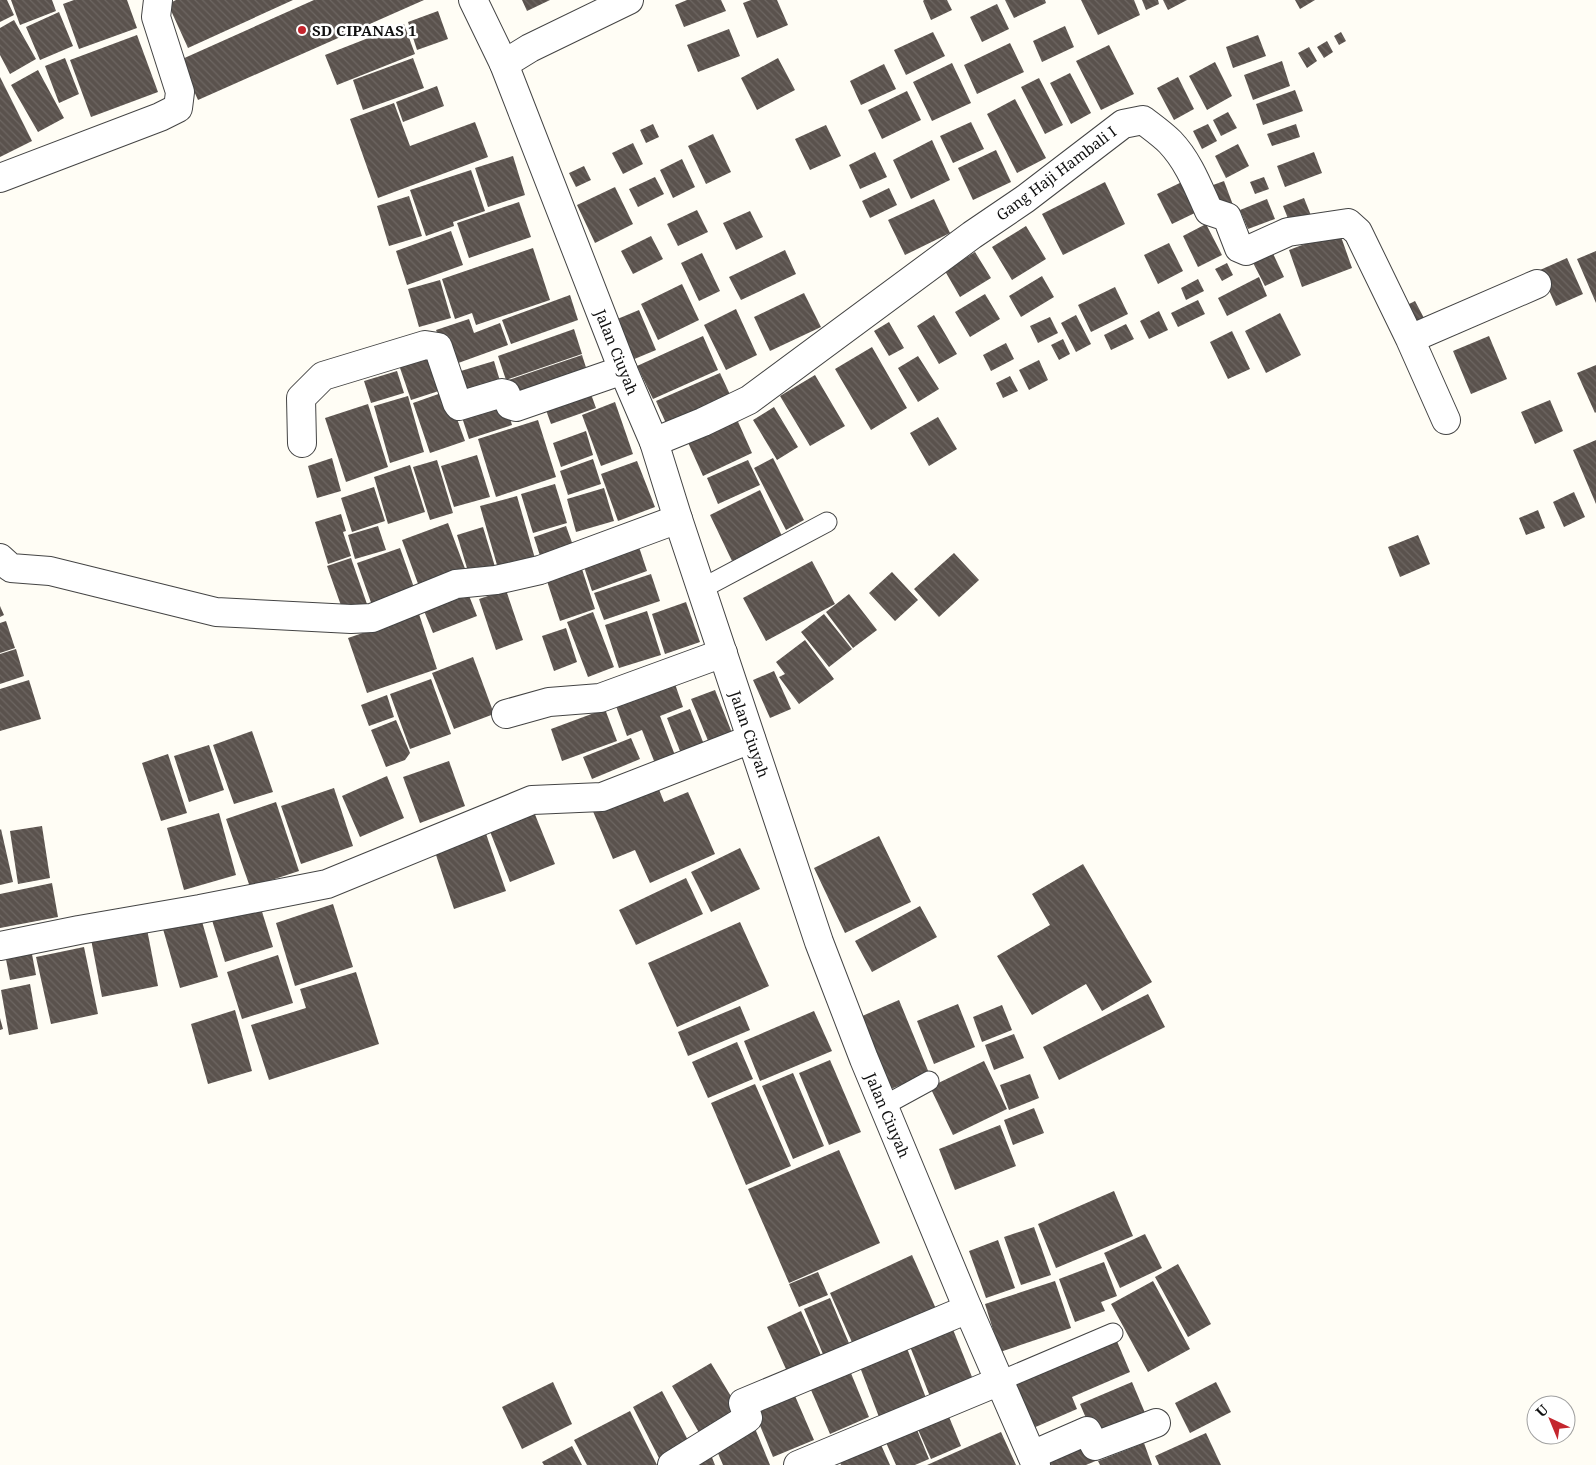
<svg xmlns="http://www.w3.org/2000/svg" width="1596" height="1465" viewBox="0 0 1596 1465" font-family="'Noto Serif',serif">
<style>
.building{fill:url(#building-back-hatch)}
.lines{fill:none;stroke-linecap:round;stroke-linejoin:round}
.service-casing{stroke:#444;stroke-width:21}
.minor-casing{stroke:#444;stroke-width:30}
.tertiary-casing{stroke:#444;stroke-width:30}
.service{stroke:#fff;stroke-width:19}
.minor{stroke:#fff;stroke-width:28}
.tertiary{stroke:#fff;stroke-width:28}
.poi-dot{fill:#c4262e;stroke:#fff;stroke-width:2}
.labels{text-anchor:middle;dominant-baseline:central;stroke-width:5;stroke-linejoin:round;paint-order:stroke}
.poi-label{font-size:15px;font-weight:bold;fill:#111;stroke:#fff;text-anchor:start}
.street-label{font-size:15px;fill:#111;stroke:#fff}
</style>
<defs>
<pattern id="building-back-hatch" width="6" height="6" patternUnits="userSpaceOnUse" patternTransform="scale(1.25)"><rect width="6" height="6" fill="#5a524d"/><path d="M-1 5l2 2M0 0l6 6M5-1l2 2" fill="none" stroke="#6d6662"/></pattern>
</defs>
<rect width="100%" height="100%" fill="#fffdf5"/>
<!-- building -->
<path class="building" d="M 0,0 L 7,0 L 14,15 L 0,22 Z
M 11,0 L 52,0 L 56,11 L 20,25 Z
M 74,0 L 127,0 L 137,28 L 79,49 L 63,4 Z
M 176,0 L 293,0 L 188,48 L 168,4 Z
M 314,0 L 424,0 L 198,100 L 180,60 Z
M 522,0 L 550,0 L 527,11 Z
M 687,0 L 721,0 L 726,11 L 684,27 L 675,5 Z
M 751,0 L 777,0 L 788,25 L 757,38 L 743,3 Z
M 924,0 L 947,0 L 952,10 L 931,20 L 923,1 Z
M 1005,0 L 1045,0 L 1046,3 L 1014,18 Z
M 1081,0 L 1134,0 L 1140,15 L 1098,35 Z
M 1142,0 L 1158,0 L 1159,4 L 1146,10 Z
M 1163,0 L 1187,0 L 1168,10 Z
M 1295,0 L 1315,0 L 1300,9 Z
M 997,4 L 1009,29 L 982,42 L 970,17 Z
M 438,11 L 448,39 L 417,50 L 408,22 Z
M 59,12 L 73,46 L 40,60 L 26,27 Z
M 14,20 L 36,59 L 10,74 L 0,55 L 0,28 Z
M 404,24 L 415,54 L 337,85 L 325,55 Z
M 1065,26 L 1074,47 L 1042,62 L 1033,41 Z
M 729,29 L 740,56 L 698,72 L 687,45 Z
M 933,32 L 945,56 L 906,75 L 894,50 Z
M 1341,32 L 1346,41 L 1339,45 L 1334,36 Z
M 137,35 L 158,92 L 91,117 L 70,60 Z
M 1258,35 L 1266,56 L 1233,68 L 1226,47 Z
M 1327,41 L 1333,52 L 1324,58 L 1317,47 Z
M 1010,43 L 1024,72 L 977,94 L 964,65 Z
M 1109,45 L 1134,94 L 1101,110 L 1076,61 Z
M 1309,47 L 1317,61 L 1307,68 L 1298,53 Z
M 65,58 L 79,94 L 59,103 L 45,66 Z
M 413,58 L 424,88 L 363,110 L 353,80 Z
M 778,58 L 795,90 L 757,110 L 741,78 Z
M 1282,61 L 1290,86 L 1253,100 L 1244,75 Z
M 1215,62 L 1232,96 L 1207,110 L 1189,76 Z
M 952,63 L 971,103 L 932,121 L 913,82 Z
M 884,64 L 896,89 L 861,105 L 850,81 Z
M 38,70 L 64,118 L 38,132 L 11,85 Z
M 1070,73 L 1091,113 L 1071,124 L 1050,83 Z
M 0,77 L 32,141 L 0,157 Z
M 1178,77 L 1194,109 L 1174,120 L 1157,88 Z
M 1039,78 L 1063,125 L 1045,134 L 1021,87 Z
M 437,86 L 444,106 L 403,122 L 396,102 Z
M 1295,90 L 1303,111 L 1263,125 L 1256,104 Z
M 907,91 L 921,120 L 882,139 L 868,110 Z
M 1015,99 L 1046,158 L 1017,173 L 987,114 Z
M 394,103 L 410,146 L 475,122 L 488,157 L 378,198 L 350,119 Z
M 1228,112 L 1237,128 L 1221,136 L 1213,120 Z
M 971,122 L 984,149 L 953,163 L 940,136 Z
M 653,124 L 659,137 L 646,143 L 640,130 Z
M 1208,124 L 1217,141 L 1202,149 L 1193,131 Z
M 1296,124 L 1300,137 L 1272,146 L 1267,134 Z
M 826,125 L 841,156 L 810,170 L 795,139 Z
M 713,134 L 731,172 L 706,184 L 688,146 Z
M 932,140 L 950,180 L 911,199 L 893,160 Z
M 633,143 L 643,164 L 623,174 L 612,153 Z
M 1238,144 L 1249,166 L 1226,178 L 1215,156 Z
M 996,150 L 1011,182 L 973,200 L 958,168 Z
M 875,152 L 887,177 L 860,189 L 849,165 Z
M 1314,152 L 1322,173 L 1285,187 L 1277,166 Z
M 513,156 L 525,195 L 488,207 L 475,168 Z
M 682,159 L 695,187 L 673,198 L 660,170 Z
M 584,166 L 591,180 L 576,187 L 569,173 Z
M 471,170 L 485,211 L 453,222 L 454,226 L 426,236 L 410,190 Z
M 655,177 L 664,194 L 638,207 L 629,189 Z
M 1264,177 L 1269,189 L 1255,194 L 1250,182 Z
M 1186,180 L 1201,210 L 1172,224 L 1157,194 Z
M 1224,181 L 1233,205 L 1214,212 L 1205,188 Z
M 1105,182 L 1125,224 L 1063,255 L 1042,214 Z
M 615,187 L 633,224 L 595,243 L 577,205 Z
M 889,188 L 897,205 L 870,218 L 862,201 Z
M 409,196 L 422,236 L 389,246 L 377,206 Z
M 1304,198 L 1312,218 L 1291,226 L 1283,206 Z
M 934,199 L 950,233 L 905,255 L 888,220 Z
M 1267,199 L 1275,219 L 1248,229 L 1240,210 Z
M 519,202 L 531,237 L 469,258 L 457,223 Z
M 697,210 L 708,232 L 678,246 L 667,224 Z
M 750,211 L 763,237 L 736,250 L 723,223 Z
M 1206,224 L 1222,255 L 1198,267 L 1183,236 Z
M 1026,226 L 1046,259 L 1012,280 L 992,247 Z
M 451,231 L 463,265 L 407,285 L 396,251 Z
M 1339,231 L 1352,268 L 1302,287 L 1289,250 Z
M 651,236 L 663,259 L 633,274 L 621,251 Z
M 1169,243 L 1183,271 L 1158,284 L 1144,255 Z
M 1269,245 L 1284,277 L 1265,286 L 1249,255 Z
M 533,248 L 550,300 L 476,325 L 472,313 L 455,319 L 442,279 Z
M 785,250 L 796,274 L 741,300 L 729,277 Z
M 1596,251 L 1596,303 L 1577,259 Z
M 975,252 L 991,278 L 960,297 L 945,271 Z
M 702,253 L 720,291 L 699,301 L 681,263 Z
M 1567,258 L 1583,294 L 1556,306 L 1540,270 Z
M 1227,263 L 1233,275 L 1222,281 L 1215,269 Z
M 1042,276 L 1054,297 L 1021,317 L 1009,296 Z
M 1259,277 L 1267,296 L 1227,316 L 1218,298 Z
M 1198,279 L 1204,291 L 1186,300 L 1181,288 Z
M 440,280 L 451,318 L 419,327 L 408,289 Z
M 682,284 L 699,320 L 658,340 L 641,304 Z
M 1115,287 L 1128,314 L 1091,332 L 1078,305 Z
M 804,293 L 821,327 L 770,351 L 754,317 Z
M 985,294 L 1000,319 L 970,337 L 955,312 Z
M 570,295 L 578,320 L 511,344 L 502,320 Z
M 1198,300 L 1205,314 L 1178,327 L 1171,313 Z
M 1415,301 L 1425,320 L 1411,327 L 1401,308 Z
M 736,309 L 757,355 L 726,370 L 704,325 Z
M 639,310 L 656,350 L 632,360 L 615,320 Z
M 1159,311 L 1168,330 L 1149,339 L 1140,321 Z
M 1280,313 L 1301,355 L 1266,373 L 1245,331 Z
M 934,315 L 957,354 L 939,364 L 917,326 Z
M 1076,315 L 1091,344 L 1076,352 L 1061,323 Z
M 1050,317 L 1058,333 L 1038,343 L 1030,326 Z
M 469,319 L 474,333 L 500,323 L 508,345 L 450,366 L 436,330 Z
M 889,322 L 904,348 L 889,356 L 874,331 Z
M 1126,324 L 1134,339 L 1111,350 L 1104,335 Z
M 574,329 L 582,354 L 506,380 L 498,356 Z
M 1232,331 L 1250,369 L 1228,379 L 1210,342 Z
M 703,336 L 718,370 L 653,399 L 637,366 Z
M 1489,336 L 1507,379 L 1471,394 L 1453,351 Z
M 1063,339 L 1070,354 L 1059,360 L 1051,345 Z
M 1006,343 L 1014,359 L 991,371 L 983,355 Z
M 872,347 L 907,408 L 871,430 L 835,369 Z
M 431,354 L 448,388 L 411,400 L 399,365 Z
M 582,355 L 590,380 L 514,406 L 506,381 Z
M 918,356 L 939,389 L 918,402 L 898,368 Z
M 1039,360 L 1048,380 L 1029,390 L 1019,370 Z
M 494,361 L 503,391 L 460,404 L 451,374 Z
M 1596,365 L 1596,412 L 1595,413 L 1577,373 Z
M 397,371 L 404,393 L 371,403 L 364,381 Z
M 720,373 L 733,401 L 669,430 L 656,401 Z
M 815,375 L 845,426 L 810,446 L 780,396 Z
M 1010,376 L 1018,391 L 1003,398 L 996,383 Z
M 587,383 L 596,408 L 551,424 L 542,399 Z
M 447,391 L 465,441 L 430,453 L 413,403 Z
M 503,395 L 512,425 L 469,439 L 459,408 Z
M 408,396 L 424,452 L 390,463 L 374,406 Z
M 1550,400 L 1563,431 L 1535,444 L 1521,412 Z
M 615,402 L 633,454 L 601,466 L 582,415 Z
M 368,404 L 388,467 L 346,482 L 325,418 Z
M 774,407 L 798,447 L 777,460 L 753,420 Z
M 735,415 L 752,453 L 703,476 L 686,438 Z
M 938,417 L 957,449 L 929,466 L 910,433 Z
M 538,420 L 556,477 L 496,497 L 478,439 Z
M 586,431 L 593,455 L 561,467 L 553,443 Z
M 1596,440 L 1596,504 L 1573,450 Z
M 477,455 L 490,497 L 454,507 L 441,466 Z
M 332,458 L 341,491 L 317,498 L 308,466 Z
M 773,458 L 804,520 L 786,530 L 754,468 Z
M 593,459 L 601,484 L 568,495 L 560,471 Z
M 437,460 L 453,513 L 430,520 L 413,467 Z
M 748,460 L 760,485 L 718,504 L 707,478 Z
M 637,461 L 655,507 L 618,521 L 601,474 Z
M 410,465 L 425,512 L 388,524 L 374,477 Z
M 555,484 L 567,523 L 533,533 L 521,494 Z
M 374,487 L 385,521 L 352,532 L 341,498 Z
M 604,488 L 614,521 L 576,532 L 567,499 Z
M 760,490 L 782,536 L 732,561 L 710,515 Z
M 1574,492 L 1585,517 L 1564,527 L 1553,502 Z
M 517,496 L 536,562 L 499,572 L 480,506 Z
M 1538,510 L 1545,528 L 1526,535 L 1519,518 Z
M 341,514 L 346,531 L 343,532 L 351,556 L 328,564 L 315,522 Z
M 448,523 L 467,574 L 421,592 L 402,540 Z
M 378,526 L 386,550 L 355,559 L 348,535 Z
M 566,526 L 574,548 L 541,559 L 534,537 Z
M 483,527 L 496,570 L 470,578 L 457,535 Z
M 1418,535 L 1430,564 L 1400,577 L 1388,547 Z
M 637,541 L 647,571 L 592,591 L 582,561 Z
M 400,548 L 417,596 L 374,611 L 357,563 Z
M 954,553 L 979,580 L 939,617 L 914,589 Z
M 351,558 L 368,607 L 344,614 L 327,566 Z
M 812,561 L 835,604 L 766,641 L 743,598 Z
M 581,566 L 595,609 L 560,621 L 546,578 Z
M 892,572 L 918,600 L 895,621 L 869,593 Z
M 651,574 L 660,601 L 604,620 L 594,593 Z
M 466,588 L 477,616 L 433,633 L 422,606 Z
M 506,590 L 523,640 L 496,650 L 479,599 Z
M 849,594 L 877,630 L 853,648 L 826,612 Z
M 686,602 L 700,642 L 665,654 L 652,614 Z
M 0,606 L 4,615 L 0,617 Z
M 647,611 L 661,655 L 619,668 L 605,625 Z
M 593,612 L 614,667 L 588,677 L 567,622 Z
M 419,614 L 437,669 L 367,693 L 348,638 Z
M 824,614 L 852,649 L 829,667 L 801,632 Z
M 6,621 L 15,648 L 0,653 L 0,623 Z
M 566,628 L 577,662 L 554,671 L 542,636 Z
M 805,640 L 834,679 L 799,704 L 779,677 L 785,674 L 776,662 Z
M 16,649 L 24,676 L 0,684 L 0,654 Z
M 473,657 L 494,714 L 454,729 L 432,673 Z
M 774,671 L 791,709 L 770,718 L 753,680 Z
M 431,679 L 451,734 L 410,749 L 390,694 Z
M 29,680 L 41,719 L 0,731 L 0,689 Z
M 675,684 L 683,707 L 660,716 L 676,758 L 656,766 L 642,730 L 627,736 L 616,706 Z
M 715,690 L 734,738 L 711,748 L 691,699 Z
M 387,695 L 394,717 L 369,726 L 361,705 Z
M 605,709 L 617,741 L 562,761 L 551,729 Z
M 690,709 L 705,747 L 682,756 L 667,718 Z
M 396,720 L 410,753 L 405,760 L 386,767 L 371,730 Z
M 252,731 L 273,792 L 234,804 L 213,745 Z
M 631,738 L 640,759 L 592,779 L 583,757 Z
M 209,745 L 224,790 L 189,802 L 174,756 Z
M 168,754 L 187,813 L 161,821 L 142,763 Z
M 449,761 L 465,806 L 420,823 L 403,777 Z
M 387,776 L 404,818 L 360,837 L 342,796 Z
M 656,782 L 664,802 L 688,792 L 715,854 L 650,883 L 635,850 L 613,859 L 592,809 Z
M 334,788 L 353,846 L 301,864 L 281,806 Z
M 276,802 L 299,871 L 250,887 L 226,819 Z
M 534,812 L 555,864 L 510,882 L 489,829 Z
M 219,813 L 236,875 L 184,890 L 167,828 Z
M 42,826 L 50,878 L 18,884 L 10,831 Z
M 484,828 L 506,891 L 454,909 L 433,846 Z
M 1,829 L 13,882 L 0,885 L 0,830 Z
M 879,836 L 911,902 L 845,933 L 814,868 Z
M 740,848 L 760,889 L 711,912 L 691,872 Z
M 1083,864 L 1152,982 L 1102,1011 L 1086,984 L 1032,1015 L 997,956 L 1050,925 L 1032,894 Z
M 686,878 L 703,914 L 636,945 L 619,910 Z
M 52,883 L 58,917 L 0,928 L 0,894 Z
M 259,902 L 273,947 L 225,962 L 211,917 Z
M 333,904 L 353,967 L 295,986 L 276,923 Z
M 920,906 L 937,937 L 872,972 L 855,941 Z
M 201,918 L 218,977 L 180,988 L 163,929 Z
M 740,922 L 769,986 L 677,1027 L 648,963 Z
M 146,924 L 158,986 L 102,997 L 90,934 Z
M 30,944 L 36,975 L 10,980 L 4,949 Z
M 84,947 L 98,1014 L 51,1024 L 36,957 Z
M 278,955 L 293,1003 L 242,1019 L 227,972 Z
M 356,972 L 379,1044 L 269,1080 L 251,1025 L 306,1008 L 300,989 Z
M 30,984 L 38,1029 L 9,1035 L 1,990 Z
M 1148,994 L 1165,1027 L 1059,1080 L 1043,1047 Z
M 899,1000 L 929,1073 L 891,1089 L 860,1017 Z
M 958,1004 L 975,1047 L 934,1064 L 917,1021 Z
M 1002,1005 L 1012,1030 L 982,1042 L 973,1017 Z
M 740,1006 L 750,1030 L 688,1056 L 678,1032 Z
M 235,1010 L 252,1071 L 208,1084 L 191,1024 Z
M 814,1011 L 832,1051 L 760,1081 L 744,1041 Z
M 0,1018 L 3,1029 L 0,1030 Z
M 1014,1034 L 1024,1058 L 994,1070 L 985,1045 Z
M 737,1042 L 753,1079 L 708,1098 L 692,1062 Z
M 830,1060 L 861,1132 L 829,1145 L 799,1073 Z
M 984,1061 L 1007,1109 L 953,1135 L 930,1087 Z
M 793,1073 L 824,1146 L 793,1159 L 762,1086 Z
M 1030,1074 L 1039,1098 L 1009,1110 L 1000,1085 Z
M 755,1084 L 791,1166 L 746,1185 L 711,1103 Z
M 1034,1108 L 1044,1133 L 1013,1145 L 1004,1120 Z
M 1000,1125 L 1016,1166 L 955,1190 L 939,1149 Z
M 839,1150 L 880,1243 L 789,1283 L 748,1189 Z
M 1114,1191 L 1133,1236 L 1056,1268 L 1038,1224 Z
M 1034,1227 L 1051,1275 L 1021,1285 L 1004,1237 Z
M 1145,1234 L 1162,1268 L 1120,1288 L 1104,1253 Z
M 998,1240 L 1015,1288 L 986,1298 L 969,1251 Z
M 912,1255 L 937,1311 L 855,1349 L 830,1293 Z
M 1104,1262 L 1117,1296 L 1101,1302 L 1105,1311 L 1075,1322 L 1059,1279 Z
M 1178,1264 L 1211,1324 L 1188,1337 L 1155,1277 Z
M 818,1272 L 828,1295 L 799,1307 L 789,1284 Z
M 1055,1281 L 1071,1328 L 1000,1352 L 985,1304 Z
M 1153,1281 L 1190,1349 L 1148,1372 L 1111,1304 Z
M 830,1298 L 851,1348 L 825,1359 L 804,1309 Z
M 801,1311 L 824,1362 L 790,1378 L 767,1327 Z
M 952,1327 L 974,1382 L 931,1399 L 909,1344 Z
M 1116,1339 L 1130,1372 L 1072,1397 L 1077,1409 L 1031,1429 L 1012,1384 Z
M 905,1343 L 926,1398 L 879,1417 L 858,1362 Z
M 711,1363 L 741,1413 L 701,1436 L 672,1386 Z
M 848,1366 L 869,1417 L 830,1434 L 808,1383 Z
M 553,1382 L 572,1424 L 522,1449 L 502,1407 Z
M 1132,1382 L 1148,1420 L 1096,1442 L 1080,1404 Z
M 1216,1382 L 1231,1412 L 1190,1433 L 1175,1403 Z
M 792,1389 L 814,1440 L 773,1457 L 752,1406 Z
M 662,1391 L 690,1444 L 660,1460 L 633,1407 Z
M 630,1411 L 657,1465 L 587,1465 L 574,1440 Z
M 947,1412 L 961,1446 L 931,1459 L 916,1425 Z
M 915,1425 L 929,1459 L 915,1465 L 896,1465 L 884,1438 Z
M 754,1426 L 770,1465 L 723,1465 L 714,1444 Z
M 1001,1432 L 1016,1465 L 927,1465 Z
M 1206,1433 L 1221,1465 L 1159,1465 L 1155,1456 Z
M 1087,1434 L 1098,1460 L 1086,1465 L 1049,1465 L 1044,1453 Z
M 878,1438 L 890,1465 L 841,1465 L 837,1455 Z
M 1144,1443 L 1152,1465 L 1100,1465 L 1098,1461 Z
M 572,1446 L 582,1465 L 544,1465 L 542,1462 Z
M 711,1455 L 715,1465 L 689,1465 Z"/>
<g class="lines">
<!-- service casing -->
<g class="service-casing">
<path id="service" d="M 701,589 L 827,522
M 885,1105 L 929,1081
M 1000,1381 L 1113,1333"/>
</g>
<!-- minor casing -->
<g class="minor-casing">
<path id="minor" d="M 504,64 L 530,48 L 629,0
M 0,178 L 160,117 L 178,108 L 180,92 L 156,17 L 158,0
M 1410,339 L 1537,284
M 654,442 L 703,422 L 749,400 L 972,235 L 1025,199 L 1123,124 L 1143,120 C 1152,127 1162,134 1170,142 C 1189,162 1198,187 1209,211 L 1227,217 L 1239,248 L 1246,251 L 1288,232 L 1348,223 L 1358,232 L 1410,339 L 1446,420
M 302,443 L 301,398 L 323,376 L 425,345 L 438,347 L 457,403 L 459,406 L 502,393 L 506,394 L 510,405 L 516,407 L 623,370
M 0,558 L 11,568 L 50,571 L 216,612 L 351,619 L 372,618 L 456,584 L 496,580 L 540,570 L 678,519
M 506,714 L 549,702 L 600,698 L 723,653
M 0,946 L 79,930 L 200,909 L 327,884 L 532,800 L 602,797 L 751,739
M 1032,1455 L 1087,1431 L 1095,1446 L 1156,1423
M 672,1465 L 748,1418 L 743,1403 L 968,1309
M 798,1465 L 1000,1381"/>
</g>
<!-- tertiary casing -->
<g class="tertiary-casing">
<path id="tertiary" d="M 473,0 L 504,64 L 623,370 L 654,442 L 678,519 L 819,942 L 864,1059 L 968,1309 L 1036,1465"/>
</g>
<!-- service -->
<use href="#service" class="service"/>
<!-- minor -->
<use href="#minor" class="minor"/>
<!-- tertiary -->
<use href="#tertiary" class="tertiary"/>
</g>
<!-- markers -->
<circle class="poi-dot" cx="302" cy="30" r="5"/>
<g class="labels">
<!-- poi labels -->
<g class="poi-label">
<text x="312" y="30">SD CIPANAS 1</text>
</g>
<!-- street labels -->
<g class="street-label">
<text transform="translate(1056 173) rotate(-37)">Gang Haji Hambali I</text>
<text transform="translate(617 352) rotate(68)">Jalan Ciuyah</text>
<text transform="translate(750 734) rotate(71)">Jalan Ciuyah</text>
<text transform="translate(888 1115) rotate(67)">Jalan Ciuyah</text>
</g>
</g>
<!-- north arrow -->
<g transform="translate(1551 1420) rotate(316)"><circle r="24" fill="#ffffff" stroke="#a0a0a0"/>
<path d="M0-4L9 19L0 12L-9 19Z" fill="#c4262e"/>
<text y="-8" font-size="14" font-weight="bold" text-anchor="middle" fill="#111111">U</text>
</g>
</svg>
